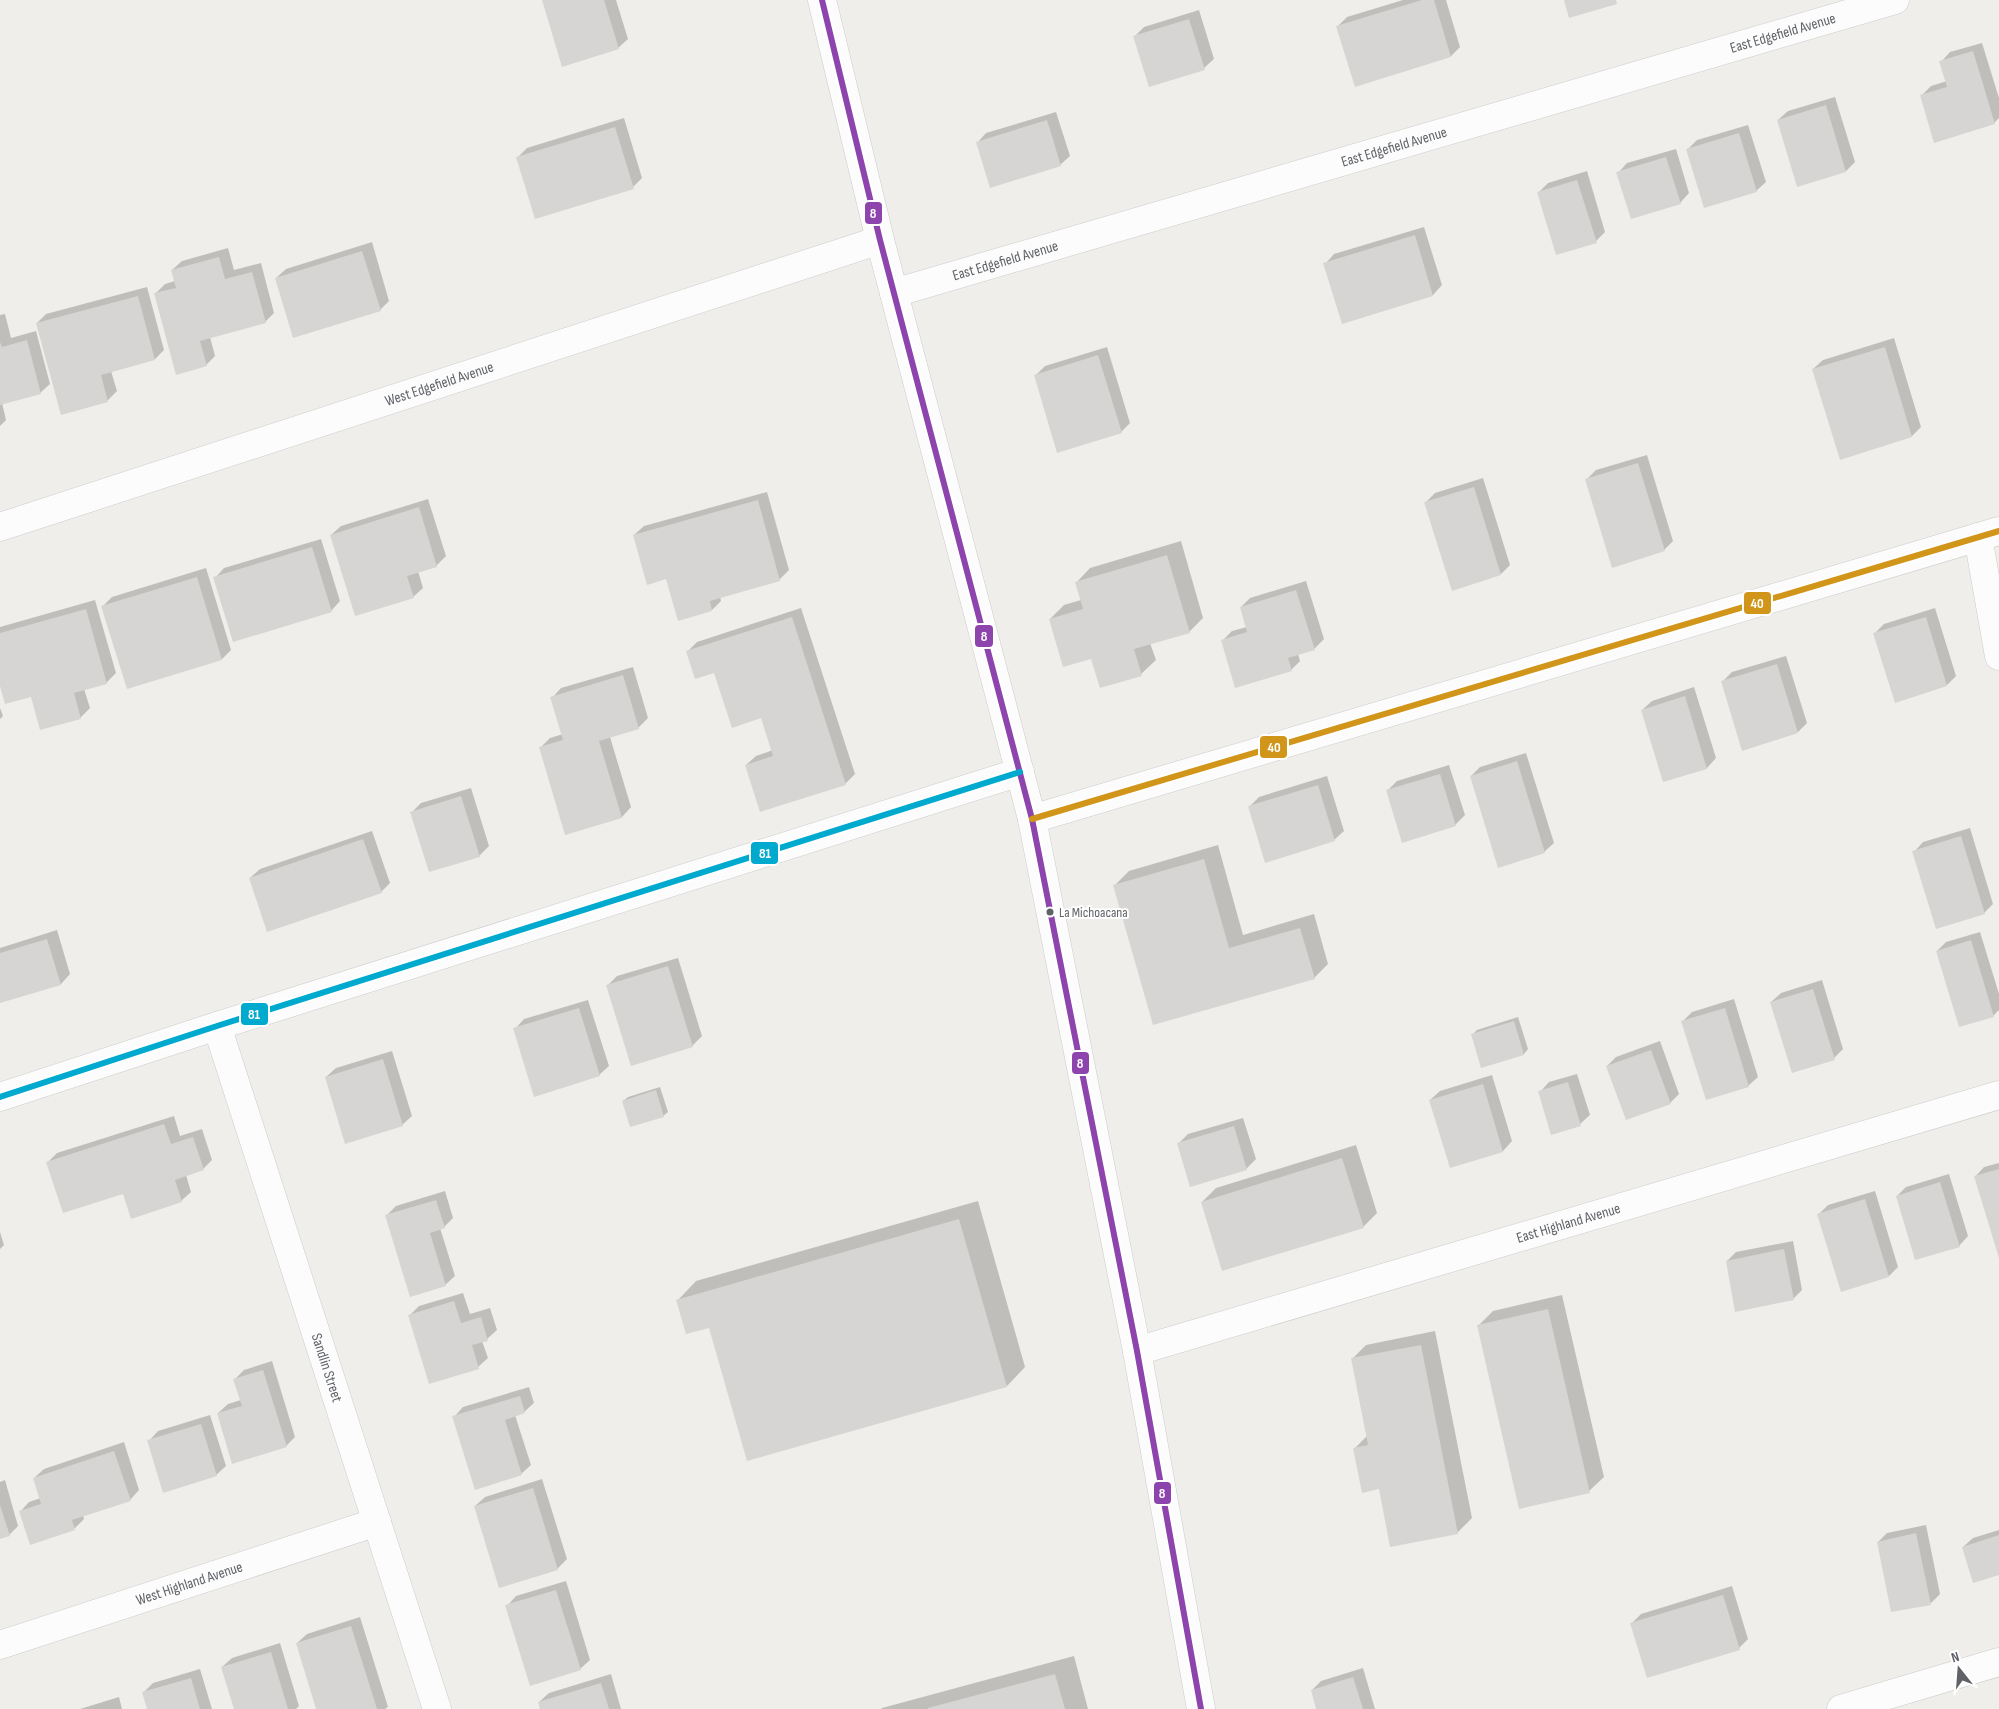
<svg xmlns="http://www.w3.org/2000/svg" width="1999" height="1709" viewBox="0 0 1999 1709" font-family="'Sofia Sans Condensed',sans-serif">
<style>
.shadow{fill:#0003}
.building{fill:#d6d5d3}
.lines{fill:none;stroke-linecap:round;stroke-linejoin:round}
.minor-casing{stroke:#cbcccc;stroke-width:29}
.minor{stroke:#fdfcfc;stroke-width:28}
.bus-1-casing{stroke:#fff;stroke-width:10}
.bus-2-casing{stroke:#fff;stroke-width:10}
.bus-3-casing{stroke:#fff;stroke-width:10}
.bus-1{stroke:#8e44ad;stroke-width:6}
.bus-2{stroke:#d1951a;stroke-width:6}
.bus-3{stroke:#00a9ce;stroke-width:6}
.bus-dot{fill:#5f6368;stroke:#fff;stroke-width:2}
.labels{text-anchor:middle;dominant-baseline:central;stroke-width:4;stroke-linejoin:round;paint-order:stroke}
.bus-label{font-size:14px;fill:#5f6368;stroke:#fff;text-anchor:start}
.street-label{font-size:15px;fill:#5f6368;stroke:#fff}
.line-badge{stroke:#fff;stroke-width:2}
.badge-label{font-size:14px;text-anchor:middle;font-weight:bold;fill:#fff}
</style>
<rect width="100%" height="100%" fill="#efeeea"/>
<!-- shadow -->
<path class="shadow" d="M 543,0 L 616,0 L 628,39 L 618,48 Z
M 1403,0 L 1446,0 L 1460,47 L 1451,56 L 1355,85 L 1337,27 L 1347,17 Z
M 1199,10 L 1214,59 L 1204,68 L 1135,36 L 1144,27 Z
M 1982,43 L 1999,98 L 1999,118 L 1994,123 L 1921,96 L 1931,86 L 1947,81 L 1941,62 L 1950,52 Z
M 1835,97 L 1855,162 L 1846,171 L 1778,120 L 1788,111 Z
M 1056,112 L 1070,156 L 1060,165 L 977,143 L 986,133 Z
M 624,118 L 642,178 L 633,187 L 518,157 L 527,148 Z
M 1748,125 L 1766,182 L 1756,191 L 1687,150 L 1697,140 Z
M 1676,149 L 1689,193 L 1680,203 L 1618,173 L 1627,163 Z
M 1587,171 L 1605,232 L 1596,241 L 1539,192 L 1548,183 Z
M 1424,227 L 1442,285 L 1433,295 L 1343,322 L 1325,264 L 1334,254 Z
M 372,242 L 389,301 L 380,310 L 276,278 L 286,269 Z
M 228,248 L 234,270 L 261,263 L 274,313 L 265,322 L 210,337 L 215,356 L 206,365 L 155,294 L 165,284 L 175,281 L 172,270 L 182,261 Z
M 147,287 L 164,350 L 155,359 L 111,371 L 117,391 L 107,401 L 37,323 L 46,314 Z
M 5,314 L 11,338 L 36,331 L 50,384 L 40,393 L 2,403 L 6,420 L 0,426 L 0,315 Z
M 1894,338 L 1921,427 L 1912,436 L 1841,458 L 1813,369 L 1823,360 Z
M 1107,347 L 1130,423 L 1121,432 L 1035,376 L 1045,366 Z
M 1647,455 L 1673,541 L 1664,550 L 1586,480 L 1596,470 Z
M 1483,478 L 1510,565 L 1501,574 L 1426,502 L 1435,493 Z
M 767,492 L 789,570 L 779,580 L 720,596 L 721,601 L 712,610 L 667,577 L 634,535 L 644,526 Z
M 428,499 L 446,556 L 436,566 L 418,571 L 423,588 L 413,597 L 331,535 L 341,526 Z
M 321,539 L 340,601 L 331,611 L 215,578 L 224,568 Z
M 1181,541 L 1203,618 L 1189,632 L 1150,643 L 1156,660 L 1141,674 L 1092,658 L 1050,619 L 1064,605 L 1081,600 L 1076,583 L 1090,568 Z
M 206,568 L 231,650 L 222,659 L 103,606 L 112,597 Z
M 1306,581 L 1324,639 L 1314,649 L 1298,654 L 1300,661 L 1291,670 L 1222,641 L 1232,631 L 1247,627 L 1241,607 L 1250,598 Z
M 95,600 L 116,673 L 106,683 L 84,689 L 90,708 L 80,718 L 0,681 L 0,627 Z
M 801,608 L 855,774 L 845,784 L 746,765 L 756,756 L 773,750 L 762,717 L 714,672 L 688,651 L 697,642 Z
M 1935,608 L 1956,676 L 1947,685 L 1875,633 L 1884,624 Z
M 1786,656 L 1807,723 L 1798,732 L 1722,682 L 1732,672 Z
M 633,667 L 648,718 L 638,728 L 610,737 L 631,807 L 622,817 L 566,833 L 540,748 L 550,738 L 563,734 L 552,698 L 561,688 Z
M 1694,687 L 1716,758 L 1707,768 L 1664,781 L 1642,710 L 1652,701 Z
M 0,708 L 3,716 L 0,719 Z
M 1526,753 L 1554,843 L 1544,852 L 1471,776 L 1480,767 Z
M 1449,765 L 1465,815 L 1455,825 L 1388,790 L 1397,781 Z
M 1327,776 L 1344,831 L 1334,840 L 1249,807 L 1259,797 Z
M 471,788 L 489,846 L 479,856 L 412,812 L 421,803 Z
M 1970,828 L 1993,904 L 1984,913 L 1914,852 L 1923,842 Z
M 372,831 L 390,883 L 381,892 L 250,878 L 260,869 Z
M 1218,845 L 1243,935 L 1314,914 L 1328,964 L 1314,978 L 1154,1024 L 1115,885 L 1129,871 Z
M 57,930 L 70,974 L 61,984 L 0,1002 L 0,948 Z
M 1980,932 L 1999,994 L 1999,1010 L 1993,1016 L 1937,951 L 1946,942 Z
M 678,958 L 702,1036 L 692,1046 L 607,986 L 617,976 Z
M 1822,980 L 1843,1049 L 1834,1058 L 1771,1002 L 1781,993 Z
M 1734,999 L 1758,1077 L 1748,1086 L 1683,1021 L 1692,1012 Z
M 588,1000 L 609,1066 L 599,1075 L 515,1029 L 524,1019 Z
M 1518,1017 L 1528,1049 L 1524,1054 L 1472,1035 L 1477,1030 Z
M 1660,1041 L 1679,1094 L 1670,1103 L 1607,1066 L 1616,1057 Z
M 392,1051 L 412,1116 L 402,1125 L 326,1077 L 336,1068 Z
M 1577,1074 L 1590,1115 L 1580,1124 L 1540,1092 L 1549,1082 Z
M 1492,1075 L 1512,1141 L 1503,1151 L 1451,1167 L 1430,1100 L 1440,1091 Z
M 660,1087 L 668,1112 L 663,1116 L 623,1101 L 628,1097 Z
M 174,1116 L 180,1136 L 202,1129 L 212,1160 L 203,1169 L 186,1175 L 191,1192 L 181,1201 L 124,1192 L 48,1162 L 57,1153 Z
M 1243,1118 L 1256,1159 L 1246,1169 L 1178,1144 L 1188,1134 Z
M 1356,1145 L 1377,1213 L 1363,1227 L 1202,1202 L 1216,1188 Z
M 1999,1163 L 1999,1255 L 1975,1177 L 1984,1167 Z
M 1949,1174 L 1968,1236 L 1959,1246 L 1897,1196 L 1906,1187 Z
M 445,1191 L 453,1218 L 444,1227 L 440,1228 L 455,1276 L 445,1285 L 386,1216 L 396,1206 Z
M 1875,1191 L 1898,1267 L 1889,1276 L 1819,1214 L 1828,1205 Z
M 978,1201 L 1025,1367 L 1007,1386 L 678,1300 L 696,1281 Z
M 0,1232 L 4,1245 L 0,1249 Z
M 1793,1241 L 1802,1290 L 1793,1299 L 1727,1261 L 1736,1252 Z
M 463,1293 L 470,1314 L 490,1308 L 497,1330 L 487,1339 L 482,1341 L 488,1358 L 478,1367 L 410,1315 L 419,1306 Z
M 1562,1295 L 1604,1477 L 1589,1491 L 1479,1325 L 1493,1311 Z
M 1435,1331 L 1472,1518 L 1458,1532 L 1380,1488 L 1355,1448 L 1367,1436 L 1352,1359 L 1366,1345 Z
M 272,1361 L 295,1437 L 286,1446 L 218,1413 L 228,1404 L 241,1400 L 235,1379 L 244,1370 Z
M 529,1387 L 534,1403 L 524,1412 L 515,1415 L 531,1465 L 521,1474 L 454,1417 L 463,1407 Z
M 210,1415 L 226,1466 L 216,1475 L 149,1441 L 158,1431 Z
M 124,1442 L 139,1490 L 130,1500 L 83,1515 L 84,1519 L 75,1528 L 20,1512 L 29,1502 L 41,1498 L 34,1478 L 44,1469 Z
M 542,1479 L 567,1559 L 557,1569 L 475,1506 L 485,1497 Z
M 5,1480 L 18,1526 L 9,1535 L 0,1538 L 0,1482 Z
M 1926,1525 L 1940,1594 L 1931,1603 L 1878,1542 L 1887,1533 Z
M 1999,1530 L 1999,1573 L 1963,1547 L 1973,1538 Z
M 566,1581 L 590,1660 L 580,1669 L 507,1606 L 516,1596 Z
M 1732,1586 L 1748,1639 L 1739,1648 L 1631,1624 L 1641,1614 Z
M 360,1617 L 388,1707 L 385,1709 L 317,1709 L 297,1643 L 307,1634 Z
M 280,1643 L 299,1706 L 296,1709 L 235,1709 L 222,1667 L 232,1658 Z
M 1074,1656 L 1088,1709 L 881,1709 L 882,1708 Z
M 1363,1668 L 1375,1709 L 1318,1709 L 1312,1690 L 1321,1681 Z
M 200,1669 L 212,1709 L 148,1709 L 143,1693 L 153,1683 Z
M 611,1674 L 621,1709 L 541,1709 L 539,1702 L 549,1693 Z
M 119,1697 L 122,1709 L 80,1709 Z"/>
<!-- building -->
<path class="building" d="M 542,0 L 604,0 L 619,49 L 562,67 Z
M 1422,0 L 1434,0 L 1451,57 L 1355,87 L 1336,26 Z
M 1564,0 L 1616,0 L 1617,4 L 1569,18 Z
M 1189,19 L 1205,70 L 1149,87 L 1133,36 Z
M 1973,51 L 1995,124 L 1934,143 L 1920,95 L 1947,87 L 1939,61 Z
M 1826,105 L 1846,172 L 1797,187 L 1777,120 Z
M 1047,120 L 1061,166 L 990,188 L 976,142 Z
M 615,127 L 634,189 L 535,219 L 516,157 Z
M 1739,133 L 1757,192 L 1704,208 L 1686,149 Z
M 1666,157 L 1681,204 L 1631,219 L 1616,172 Z
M 1577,180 L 1597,243 L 1556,255 L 1537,192 Z
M 1415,235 L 1433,296 L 1342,324 L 1323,263 Z
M 362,251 L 381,311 L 293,338 L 275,278 Z
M 219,257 L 225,279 L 252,272 L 266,323 L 200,341 L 207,366 L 176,375 L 154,293 L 176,288 L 171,270 Z
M 138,296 L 155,360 L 101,375 L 108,402 L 61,415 L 36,323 Z
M 27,340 L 41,394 L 0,405 L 0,342 L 2,347 Z
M 1885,347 L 1912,437 L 1840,460 L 1812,369 Z
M 1098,355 L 1122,433 L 1057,453 L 1034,375 Z
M 1638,463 L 1665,551 L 1612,568 L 1585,479 Z
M 1474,487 L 1501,575 L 1452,591 L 1424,502 Z
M 758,500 L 780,581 L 710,601 L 712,611 L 678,621 L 666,579 L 647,585 L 633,535 Z
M 419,507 L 437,567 L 407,576 L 414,598 L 355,616 L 330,535 Z
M 312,547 L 332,612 L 233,642 L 213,577 Z
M 1167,555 L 1190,633 L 1134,649 L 1142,676 L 1100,688 L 1091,659 L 1063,667 L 1049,619 L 1083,609 L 1075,582 Z
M 197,577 L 222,660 L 127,689 L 101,606 Z
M 1296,590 L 1315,650 L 1288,658 L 1292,671 L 1235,688 L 1221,640 L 1247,632 L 1240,607 Z
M 86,609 L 107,684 L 74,693 L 81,719 L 40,730 L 31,697 L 5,704 L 0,686 L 0,633 Z
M 792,617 L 846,785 L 760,812 L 745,765 L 773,756 L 761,718 L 732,728 L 714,673 L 695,679 L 686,651 Z
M 1926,617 L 1947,686 L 1895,703 L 1873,633 Z
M 1777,664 L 1798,733 L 1742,751 L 1721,681 Z
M 623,675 L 639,729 L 599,741 L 622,818 L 565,835 L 539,747 L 563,740 L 550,697 Z
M 1685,696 L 1707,769 L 1663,782 L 1641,710 Z
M 1517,761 L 1545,853 L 1498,868 L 1470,776 Z
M 1440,774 L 1456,826 L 1402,843 L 1386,790 Z
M 1318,785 L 1335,841 L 1265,863 L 1248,806 Z
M 461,796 L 480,857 L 429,872 L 410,812 Z
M 1961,836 L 1985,914 L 1936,929 L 1912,851 Z
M 363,839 L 382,893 L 267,932 L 249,878 Z
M 1204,859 L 1229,948 L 1300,928 L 1315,979 L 1153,1025 L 1113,885 Z
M 47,939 L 61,985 L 0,1003 L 0,953 Z
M 1971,940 L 1994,1017 L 1959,1027 L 1936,951 Z
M 668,966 L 693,1047 L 631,1066 L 606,985 Z
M 1813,989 L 1835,1060 L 1792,1073 L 1770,1002 Z
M 579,1008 L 600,1076 L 534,1097 L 513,1028 Z
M 1725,1008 L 1749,1087 L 1706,1100 L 1681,1021 Z
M 1514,1021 L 1524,1055 L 1481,1068 L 1471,1034 Z
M 1651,1050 L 1671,1104 L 1626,1120 L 1606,1066 Z
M 383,1059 L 403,1126 L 345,1144 L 325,1077 Z
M 1568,1082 L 1581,1126 L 1551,1135 L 1538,1091 Z
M 1483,1084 L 1503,1152 L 1450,1168 L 1429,1100 Z
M 656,1090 L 664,1117 L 630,1127 L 622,1101 Z
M 164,1124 L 171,1144 L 193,1137 L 204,1170 L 175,1180 L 182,1202 L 131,1219 L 123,1194 L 63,1213 L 46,1162 Z
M 1234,1126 L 1247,1170 L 1190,1187 L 1177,1143 Z
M 1342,1158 L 1364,1228 L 1222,1271 L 1201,1202 Z
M 1999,1169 L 1999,1258 L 1974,1176 Z
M 1940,1182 L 1960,1247 L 1915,1260 L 1896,1196 Z
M 1865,1199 L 1889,1277 L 1841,1292 L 1817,1214 Z
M 436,1200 L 445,1228 L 430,1233 L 446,1286 L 410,1297 L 385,1215 Z
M 959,1219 L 1007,1387 L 747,1461 L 709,1328 L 686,1334 L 676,1300 Z
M 1784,1249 L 1794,1300 L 1735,1312 L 1726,1261 Z
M 454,1301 L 461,1323 L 481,1317 L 488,1341 L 472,1345 L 479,1369 L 429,1384 L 408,1315 Z
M 1548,1309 L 1590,1493 L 1519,1509 L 1477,1325 Z
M 1421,1345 L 1458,1534 L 1390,1547 L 1379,1489 L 1362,1493 L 1353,1448 L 1368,1445 L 1351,1358 Z
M 263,1370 L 287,1447 L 232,1464 L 217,1413 L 242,1406 L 233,1379 Z
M 520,1396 L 525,1413 L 505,1420 L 522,1475 L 475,1490 L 452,1416 Z
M 201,1424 L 217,1476 L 163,1493 L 147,1440 Z
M 114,1451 L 131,1501 L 72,1520 L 75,1530 L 30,1545 L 19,1511 L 41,1504 L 33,1478 Z
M 533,1488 L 558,1570 L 499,1588 L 474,1506 Z
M 0,1505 L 10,1536 L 0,1539 Z
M 1916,1533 L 1931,1605 L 1891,1612 L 1877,1542 Z
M 1999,1535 L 1999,1575 L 1973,1583 L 1962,1547 Z
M 556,1590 L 581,1670 L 530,1686 L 505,1605 Z
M 1723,1595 L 1740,1650 L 1647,1678 L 1630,1623 Z
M 351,1626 L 377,1709 L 316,1709 L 296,1643 Z
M 271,1652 L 288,1709 L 234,1709 L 221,1667 Z
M 1055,1674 L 1065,1709 L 928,1709 L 928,1708 Z
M 1353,1677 L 1363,1709 L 1316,1709 L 1311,1690 Z
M 191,1678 L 200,1709 L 147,1709 L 142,1692 Z
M 601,1683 L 609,1709 L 540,1709 L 538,1702 Z"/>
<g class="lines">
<!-- minor casing -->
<g class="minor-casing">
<g id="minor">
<path d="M 822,0 L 880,240 L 1032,819 L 1137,1351 L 1201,1709"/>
<path id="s1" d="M 894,293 L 1895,0"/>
<path id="s2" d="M 0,527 L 880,240"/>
<path d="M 1978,537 L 1999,656"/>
<path d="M 1032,819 L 1999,531"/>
<path id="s3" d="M 217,1026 L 437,1709"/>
<path d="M 0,1097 L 217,1026 L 1020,772"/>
<path id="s4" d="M 1137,1351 L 1999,1095"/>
<path id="s5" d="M 0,1645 L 377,1522"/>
<path d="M 1841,1709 L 1999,1662"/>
</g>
</g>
<!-- minor -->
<use href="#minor" class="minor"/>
<!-- bus-1 casing -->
<g class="bus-1-casing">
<path id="bus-1" d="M 822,0 L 880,240 L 1032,819 L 1137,1351 L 1201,1709"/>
</g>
<!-- bus-2 casing -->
<g class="bus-2-casing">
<path id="bus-2" d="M 1032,819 L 1999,531"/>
</g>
<!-- bus-3 casing -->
<g class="bus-3-casing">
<path id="bus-3" d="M 0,1097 L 217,1026 L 1020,772"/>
</g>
<!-- bus-1 -->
<use href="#bus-1" class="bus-1"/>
<!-- bus-2 -->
<use href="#bus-2" class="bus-2"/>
<!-- bus-3 -->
<use href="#bus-3" class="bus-3"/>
</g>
<!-- markers -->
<circle class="bus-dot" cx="1050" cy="912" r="4.5"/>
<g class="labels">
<!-- bus labels -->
<g class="bus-label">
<text x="1059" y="912">La Michoacana</text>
</g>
<!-- street labels -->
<g class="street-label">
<text stroke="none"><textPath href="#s1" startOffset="926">East Edgefield Avenue</textPath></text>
<text stroke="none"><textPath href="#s1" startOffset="521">East Edgefield Avenue</textPath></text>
<text stroke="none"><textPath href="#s1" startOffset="116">East Edgefield Avenue</textPath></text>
<text stroke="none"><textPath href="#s2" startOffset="462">West Edgefield Avenue</textPath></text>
<text stroke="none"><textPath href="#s4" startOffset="450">East Highland Avenue</textPath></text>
<text stroke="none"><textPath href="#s3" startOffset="359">Sandlin Street</textPath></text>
<text stroke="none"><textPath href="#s5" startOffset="199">West Highland Avenue</textPath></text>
</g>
</g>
<g class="line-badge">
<rect x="864" y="201" width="19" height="24" rx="5" fill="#8e44ad"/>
<rect x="1743" y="591" width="29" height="24" rx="5" fill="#d1951a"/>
<rect x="974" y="624" width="20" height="24" rx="5" fill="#8e44ad"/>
<rect x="1259" y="735" width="29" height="24" rx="5" fill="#d1951a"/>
<rect x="750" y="841" width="29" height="24" rx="5" fill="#00a9ce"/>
<rect x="240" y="1002" width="29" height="24" rx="5" fill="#00a9ce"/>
<rect x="1071" y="1051" width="19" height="24" rx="5" fill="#8e44ad"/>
<rect x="1153" y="1481" width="19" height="24" rx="5" fill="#8e44ad"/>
</g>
<g class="badge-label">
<text x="873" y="218">8</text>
<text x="1757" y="608">40</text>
<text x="984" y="641">8</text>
<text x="1274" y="752">40</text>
<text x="765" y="858">81</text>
<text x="254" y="1019">81</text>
<text x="1080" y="1068">8</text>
<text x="1162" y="1498">8</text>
</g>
<!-- north arrow -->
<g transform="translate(1959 1669) rotate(343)" stroke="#ffffff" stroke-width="4" paint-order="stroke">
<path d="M0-4L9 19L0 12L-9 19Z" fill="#5f6368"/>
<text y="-8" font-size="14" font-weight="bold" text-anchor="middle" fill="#5f6368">N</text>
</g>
</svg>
